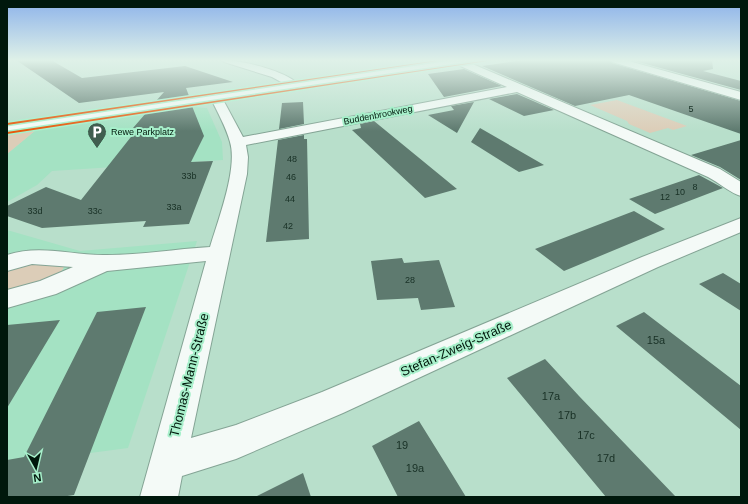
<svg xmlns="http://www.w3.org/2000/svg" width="748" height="504" viewBox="0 0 748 504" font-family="Helvetica,sans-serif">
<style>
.built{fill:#a4e2c3}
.green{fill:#dccdb8}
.building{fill:#5e7a6f}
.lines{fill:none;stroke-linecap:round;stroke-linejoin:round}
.minor-casing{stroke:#84a495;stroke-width:2}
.tertiary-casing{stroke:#84a495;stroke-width:2}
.minor{fill:#f4faf7;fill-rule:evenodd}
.tertiary{fill:#f4faf7;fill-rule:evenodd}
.cycleway-casing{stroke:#a7f0cb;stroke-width:3}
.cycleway{fill:#e8590c;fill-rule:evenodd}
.labels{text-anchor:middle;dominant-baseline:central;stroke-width:4;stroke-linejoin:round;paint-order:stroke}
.number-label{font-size:9px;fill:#183025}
.far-street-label{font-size:9px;fill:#00180c;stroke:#a7f0cb}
.far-poi-label{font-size:9px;fill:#00180c;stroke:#a7f0cb;text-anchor:start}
.near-number-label{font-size:11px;fill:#183025}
.near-street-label{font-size:13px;fill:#00180c;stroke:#a7f0cb}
</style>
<rect width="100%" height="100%" fill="#b8dfcb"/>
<!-- built -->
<path class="built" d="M 194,107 L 207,108 L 222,142 L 223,160 L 52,171 L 37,185 L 7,202 L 7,154 L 36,130 Z
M 7,230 L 80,251 L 197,241 L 128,448 L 7,464 Z"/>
<!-- green -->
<path class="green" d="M 617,100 L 687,126 L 673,130 L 668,128 L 650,133 L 629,124 L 627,121 L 590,105 Z
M 36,130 L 7,154 L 7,135 Z
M 30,263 L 64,267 L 59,276 L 7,294 L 7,270 Z"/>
<!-- building -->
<path class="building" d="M 16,60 L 51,60 L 82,78 L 185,66 L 233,82 L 186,88 L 189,96 L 156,101 L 164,92 L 79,103 Z
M 524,60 L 609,60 L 612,63 L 741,101 L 741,134 L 629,95 L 575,106 L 482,66 Z
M 631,60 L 712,60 L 713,69 L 703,71 L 741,81 L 741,90 Z
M 464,69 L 502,86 L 444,97 L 428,74 Z
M 517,94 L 554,110 L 524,116 L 489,99 Z
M 303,102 L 304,124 L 279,129 L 282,103 Z
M 474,102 L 457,133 L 428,115 L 454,110 L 451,106 Z
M 192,106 L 204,136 L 191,162 L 213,161 L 189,224 L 143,227 L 146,221 L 42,228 L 7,216 L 7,206 L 46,187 L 81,200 L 138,128 L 133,128 L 146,113 Z
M 374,121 L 457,189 L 425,198 L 352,130 L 361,128 L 360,124 Z
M 480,128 L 544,165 L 519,172 L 471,142 Z
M 304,135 L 304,139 L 307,139 L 309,239 L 266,242 L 278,140 Z
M 741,140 L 741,180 L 720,167 L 691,155 Z
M 699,175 L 723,188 L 655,214 L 629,199 Z
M 634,211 L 665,229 L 564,271 L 535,249 Z
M 402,258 L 404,263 L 439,260 L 455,307 L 421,310 L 418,298 L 377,300 L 371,261 Z
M 723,273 L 741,284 L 741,311 L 699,284 Z
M 146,307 L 74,495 L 61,497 L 7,497 L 7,460 L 24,457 L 97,312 Z
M 644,312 L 741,386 L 741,430 L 616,326 Z
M 60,320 L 7,408 L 7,325 Z
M 545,359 L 579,396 L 676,497 L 606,497 L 507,378 Z
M 419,421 L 447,466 L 466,497 L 398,497 L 372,446 Z
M 303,473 L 311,497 L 255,497 Z"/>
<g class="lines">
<!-- minor casing -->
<g class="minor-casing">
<path id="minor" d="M 222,60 C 241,60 288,71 300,86 L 294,89 L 272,77 L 224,62 Z
M 456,60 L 463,60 L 720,169 L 741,182 L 741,196 C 732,194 718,182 708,177 L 517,92 L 246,145 L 248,157 L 247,174 L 191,438 L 236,425 L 322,392 L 642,257 L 741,218 L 741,232 L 658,267 L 343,413 L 236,459 L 182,476 L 178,497 L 140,497 L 206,261 L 107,271 L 56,294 L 7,308 L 7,290 L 40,281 L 73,267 L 32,264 L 7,271 L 7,255 C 41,244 73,256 107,255 C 141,255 176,249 210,247 C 218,220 238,168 230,142 C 226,127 217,111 210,97 L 212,94 L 220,94 L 243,137 L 507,87 L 456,64 L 454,62 Z
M 610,60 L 625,60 L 741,92 L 741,100 L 612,62 Z"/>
</g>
<!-- tertiary casing -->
<g class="tertiary-casing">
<path id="tertiary" d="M 451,60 L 476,60 L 471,63 L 7,132 L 7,124 Z"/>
</g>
<!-- minor -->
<use href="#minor" class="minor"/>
<!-- tertiary -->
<use href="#tertiary" class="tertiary"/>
<!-- cycleway casing -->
<g class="cycleway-casing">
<path id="cycleway" d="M 439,60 L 444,60 L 7,125 L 7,123 Z
M 489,60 L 494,60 L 7,134 L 7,132 Z"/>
</g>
<!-- cycleway -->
<use href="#cycleway" class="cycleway"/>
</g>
<!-- sky -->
<linearGradient id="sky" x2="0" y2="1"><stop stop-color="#8db3ea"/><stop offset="0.46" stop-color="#dff1e8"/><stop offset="1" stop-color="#dff1e8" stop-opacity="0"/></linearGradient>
<rect width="748" height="131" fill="url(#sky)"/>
<!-- icons -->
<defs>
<g id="parking-pin" transform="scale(1)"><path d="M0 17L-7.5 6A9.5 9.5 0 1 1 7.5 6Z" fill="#405e4f" stroke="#a7f0cb"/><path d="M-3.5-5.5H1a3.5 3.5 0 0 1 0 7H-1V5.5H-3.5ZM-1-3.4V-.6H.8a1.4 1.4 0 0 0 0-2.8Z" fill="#fff"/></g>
</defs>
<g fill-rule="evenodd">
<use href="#parking-pin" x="97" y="132"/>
</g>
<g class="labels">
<!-- number labels -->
<g class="number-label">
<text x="691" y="109">5</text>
<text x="292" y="159">48</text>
<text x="189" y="176">33b</text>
<text x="291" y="177">46</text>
<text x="695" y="187">8</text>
<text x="680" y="192">10</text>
<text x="665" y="197">12</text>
<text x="290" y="199">44</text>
<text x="174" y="207">33a</text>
<text x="35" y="211">33d</text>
<text x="95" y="211">33c</text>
<text x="288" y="226">42</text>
<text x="410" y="280">28</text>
</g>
<!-- far-street labels -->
<g class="far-street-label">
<text transform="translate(378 115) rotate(-11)">Buddenbrookweg</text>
</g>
<!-- far-poi labels -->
<g class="far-poi-label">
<text x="111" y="132">Rewe Parkplatz</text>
</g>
<!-- near-number labels -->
<g class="near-number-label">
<text x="656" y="340">15a</text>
<text x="551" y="396">17a</text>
<text x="567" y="415">17b</text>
<text x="586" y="435">17c</text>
<text x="402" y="445">19</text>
<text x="606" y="458">17d</text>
<text x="415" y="468">19a</text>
</g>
<!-- near-street labels -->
<g class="near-street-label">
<text transform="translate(456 348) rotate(-24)">Stefan-Zweig-Straße</text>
<text transform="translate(189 375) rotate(-76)">Thomas-Mann-Straße</text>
</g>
</g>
<!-- border -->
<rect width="748" height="504" fill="none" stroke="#00180c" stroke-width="16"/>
<!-- north arrow -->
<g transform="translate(36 468) rotate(172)" stroke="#a7f0cb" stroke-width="3" paint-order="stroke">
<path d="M0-3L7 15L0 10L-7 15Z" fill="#00180c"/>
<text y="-6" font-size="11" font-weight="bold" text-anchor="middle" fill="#00180c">N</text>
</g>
</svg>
